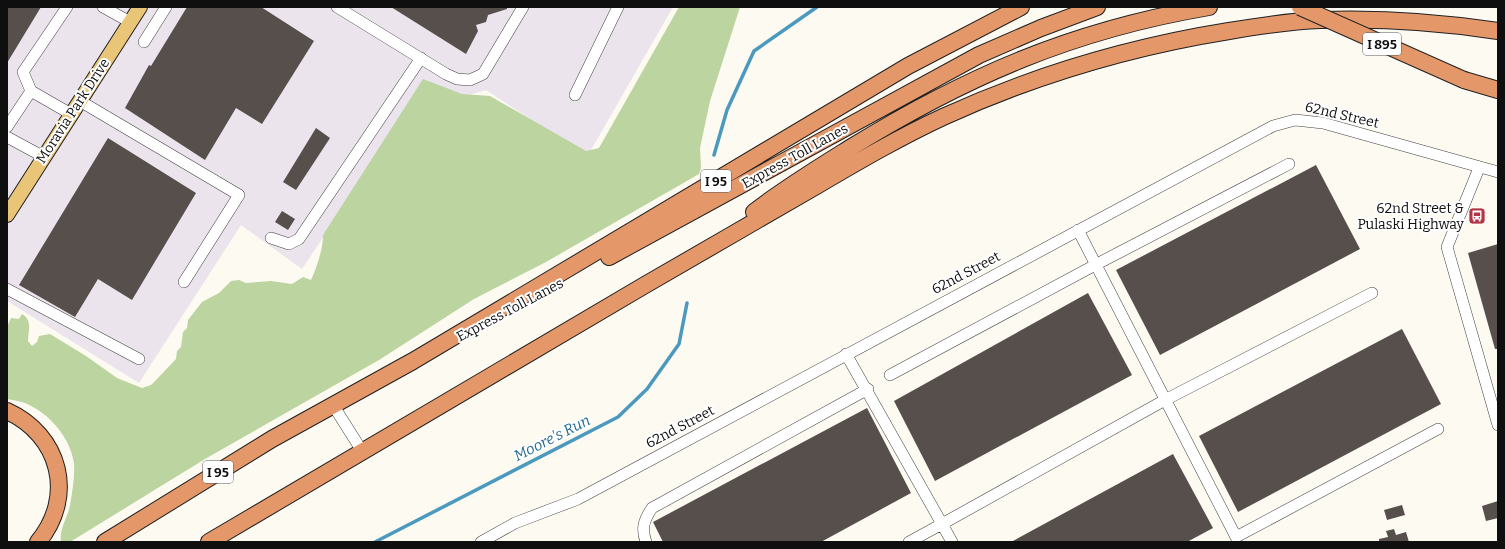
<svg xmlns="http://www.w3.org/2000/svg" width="1505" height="549" viewBox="0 0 1505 549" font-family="Bitter,serif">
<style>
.industrial{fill:#ebe4ec}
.forest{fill:#bbd4a0}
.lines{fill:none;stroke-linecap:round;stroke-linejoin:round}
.stream{stroke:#4b99be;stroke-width:3.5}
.building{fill:#564f4c}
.minor-casing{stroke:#424242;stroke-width:12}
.major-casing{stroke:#202020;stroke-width:16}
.highway-casing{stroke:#202020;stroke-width:18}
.minor{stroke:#fff;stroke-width:11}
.major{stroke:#e9c577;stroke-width:14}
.highway{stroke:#e4986a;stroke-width:16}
.highway-bridge-casing{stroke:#202020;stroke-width:18;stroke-linecap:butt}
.highway-bridge{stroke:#e4986a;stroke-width:16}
.labels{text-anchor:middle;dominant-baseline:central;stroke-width:4;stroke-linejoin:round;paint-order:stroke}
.shield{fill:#fff;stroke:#575757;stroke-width:1}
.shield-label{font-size:13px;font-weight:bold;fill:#0f0f0f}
.street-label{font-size:14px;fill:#0f0f0f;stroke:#fff}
.poi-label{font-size:14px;fill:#0f0f0f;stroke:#fff;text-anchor:end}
.water-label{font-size:15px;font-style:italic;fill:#266b93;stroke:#fff}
</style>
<rect width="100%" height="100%" fill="#fdfaf2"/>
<!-- industrial -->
<path class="industrial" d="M 7,7 L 673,7 L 587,157 L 486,90 L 463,97 L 426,84 L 302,269 L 241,225 L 139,383 L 7,301 Z"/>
<!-- forest -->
<path class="forest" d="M 679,7 L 740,7 L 710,101 L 700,148 L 701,168 L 699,174 L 546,262 L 474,299 L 379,360 L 205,459 L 70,542 L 61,542 C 59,530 67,518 70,506 C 72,493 75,477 74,463 C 70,437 49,413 25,403 C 20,401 13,400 7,399 L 7,327 L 11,318 L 19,319 L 22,314 C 33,321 28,330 28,341 L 32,346 L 37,342 L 39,336 L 50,334 L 86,356 L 117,378 L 142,388 L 151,385 L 158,378 L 176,359 L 177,351 L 181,347 L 183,332 L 187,328 L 188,320 L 202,302 L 219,293 L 231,281 L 239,280 L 246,283 L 271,281 L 292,284 L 303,277 L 311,280 C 317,267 323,249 323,235 L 423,79 L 462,94 L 490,96 L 586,151 L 599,148 Z"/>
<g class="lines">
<!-- stream -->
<path class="stream" d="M 714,155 L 727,110 L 754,51 L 817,7
M 375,542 L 618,417 L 647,389 L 679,344 L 687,303"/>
</g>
<!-- building -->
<path class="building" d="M 7,7 L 41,7 L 7,63 Z
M 187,7 L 261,7 L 314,41 L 262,124 L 236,108 L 205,160 L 125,108 L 149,65 L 151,66 Z
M 391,7 L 507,7 L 507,9 L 488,15 L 486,22 L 476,25 L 478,31 L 466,54 Z
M 316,128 L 330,138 L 296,190 L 283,182 Z
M 108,138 L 196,193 L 132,300 L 98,279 L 75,317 L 19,285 Z
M 1316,165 L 1360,249 L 1160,355 L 1116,270 Z
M 282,211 L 295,219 L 288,230 L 275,222 Z
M 1498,244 L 1498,349 L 1495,349 L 1468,253 Z
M 1088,293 L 1132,375 L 935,481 L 894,401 Z
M 1402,329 L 1441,404 L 1238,512 L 1199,436 Z
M 867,408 L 911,493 L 821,542 L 663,542 L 653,522 Z
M 1173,454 L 1213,528 L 1187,542 L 1011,542 Z
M 1498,501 L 1498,518 L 1486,521 L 1482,506 Z
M 1402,505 L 1405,515 L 1387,520 L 1384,510 Z
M 1394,529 L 1396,535 L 1406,532 L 1409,542 L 1379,542 L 1379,539 L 1388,537 L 1386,531 Z"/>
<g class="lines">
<!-- minor casing -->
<g class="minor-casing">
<path id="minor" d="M 67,7 L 23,72 L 31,91 L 71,114
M 103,7 L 130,22
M 337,7 L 446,74 L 457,79 L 470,80 L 483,74 L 523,7
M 144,42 L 166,7
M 575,95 L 618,7
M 80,101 L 239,195 L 184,282
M 7,127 L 31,91
M 7,137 L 44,157
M 1479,168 L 1447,247 L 1498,425
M 1078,230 L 1236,537 L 1438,429
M 271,238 L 289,244 L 299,239 L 421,58
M 7,289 L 139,359
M 846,354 L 942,524 L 909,542
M 890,375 L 1097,264 L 1289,164
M 333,405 L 362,451
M 481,542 L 515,523 L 578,499 L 1273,126 L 1295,120 L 1323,123 L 1498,172
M 646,542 C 641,528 644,520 652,508 L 868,389
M 952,542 L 942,524 L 1165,400 L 1372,293"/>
</g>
<!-- major casing -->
<g class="major-casing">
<path id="major" d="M 7,215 L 140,7"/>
</g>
<!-- highway casing -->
<g class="highway-casing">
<path id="highway" d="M 1464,80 L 1498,90
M 754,212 C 785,188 818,168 850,148 C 967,76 1073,30 1209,7
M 609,257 L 979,55 L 1041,28 L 1097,7
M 7,411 C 60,435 76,496 38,542
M 105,542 L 272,439 L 413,361 L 908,66 L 1021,7
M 209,542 C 354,455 500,370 645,285 C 703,252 760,218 818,185 C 859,161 900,137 943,117 C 1035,75 1129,47 1229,31 C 1259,26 1290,21 1320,20 C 1380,18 1439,22 1498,31"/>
</g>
<!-- minor -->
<use href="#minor" class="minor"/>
<!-- major -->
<use href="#major" class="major"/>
<!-- highway -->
<use href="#highway" class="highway"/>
<!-- highway-bridge casing -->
<g class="highway-bridge-casing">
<path id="highway-bridge" d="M 1300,7 L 1464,80"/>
</g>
<!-- highway-bridge -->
<use href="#highway-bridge" class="highway-bridge"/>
</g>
<!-- icons -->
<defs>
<g id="bus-square" transform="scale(0.9)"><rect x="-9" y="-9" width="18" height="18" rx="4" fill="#b03645" stroke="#fff"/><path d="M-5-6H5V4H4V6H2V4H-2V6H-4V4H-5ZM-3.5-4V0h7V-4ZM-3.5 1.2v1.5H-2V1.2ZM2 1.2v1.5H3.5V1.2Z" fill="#fff"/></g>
</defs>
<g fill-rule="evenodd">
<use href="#bus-square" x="1477" y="216"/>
</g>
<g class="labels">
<!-- shield labels -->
<g class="shield">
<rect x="1363" y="33" width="38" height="22" rx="3"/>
<rect x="701" y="170" width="30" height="22" rx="3"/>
<rect x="203" y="461" width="30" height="22" rx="3"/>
</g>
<g class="shield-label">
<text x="1382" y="44">I 895</text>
<text x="716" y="181">I 95</text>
<text x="218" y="472">I 95</text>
</g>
<!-- street labels -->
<g class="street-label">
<text transform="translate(73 111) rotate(-57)">Moravia Park Drive</text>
<text transform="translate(1342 115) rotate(13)">62nd Street</text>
<text transform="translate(795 156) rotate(-29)">Express Toll Lanes</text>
<text transform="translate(966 273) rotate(-28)">62nd Street</text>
<text transform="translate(510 310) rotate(-28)">Express Toll Lanes</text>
<text transform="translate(680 427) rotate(-28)">62nd Street</text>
</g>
<!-- poi labels -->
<g class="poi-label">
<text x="1464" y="208">62nd Street &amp;<tspan x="1464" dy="16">Pulaski Highway</tspan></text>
</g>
<!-- water labels -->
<g class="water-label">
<text transform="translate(552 438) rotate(-27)">Moore's Run</text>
</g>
</g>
<!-- border -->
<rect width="1505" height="549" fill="none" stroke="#0f0f0f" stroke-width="16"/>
</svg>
